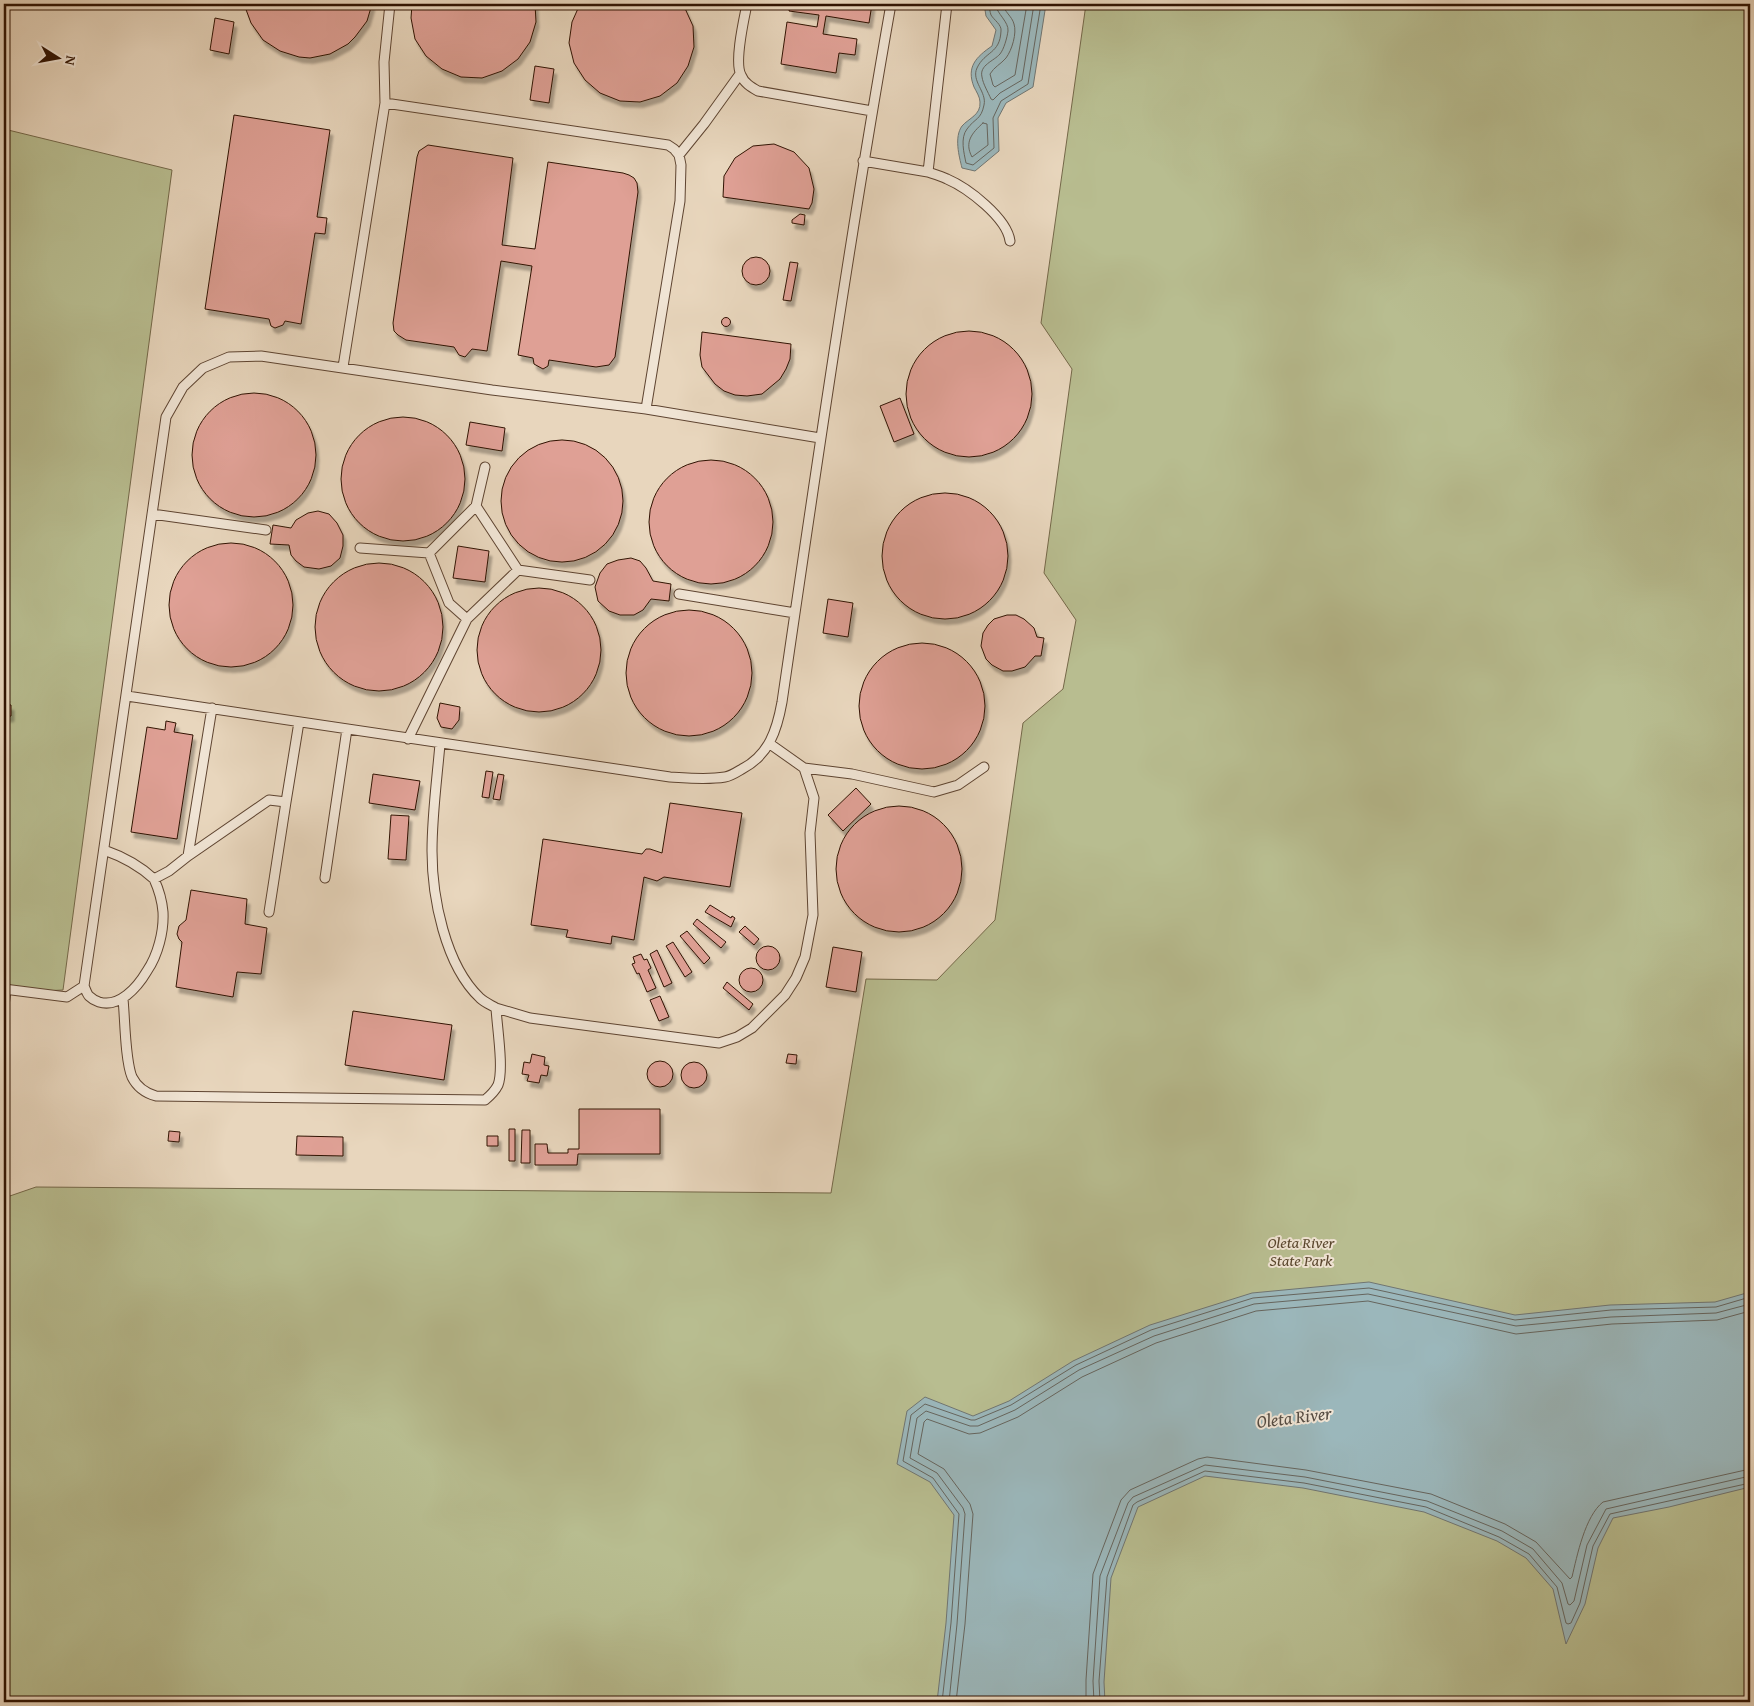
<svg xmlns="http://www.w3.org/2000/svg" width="1754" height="1706" viewBox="0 0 1754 1706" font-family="'Gentium Book Plus',serif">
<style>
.green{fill:#b8bd90;stroke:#746849}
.water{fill:#9bb7bb;stroke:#707571}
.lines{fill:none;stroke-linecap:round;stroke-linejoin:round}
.shore{stroke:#66655e;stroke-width:1}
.building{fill:#dfa095;stroke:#301302;filter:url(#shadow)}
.service-casing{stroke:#5e4431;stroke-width:11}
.service{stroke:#f0e4d4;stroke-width:9}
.labels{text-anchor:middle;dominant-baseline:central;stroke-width:4;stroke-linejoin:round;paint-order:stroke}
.park-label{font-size:16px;font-style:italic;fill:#59462d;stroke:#f0e4d4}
.water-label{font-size:18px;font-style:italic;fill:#554c43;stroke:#f0e4d4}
</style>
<defs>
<filter id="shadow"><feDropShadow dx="3" dy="5.5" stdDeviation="1" flood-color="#0004"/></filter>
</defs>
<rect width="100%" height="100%" fill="#e8d6bd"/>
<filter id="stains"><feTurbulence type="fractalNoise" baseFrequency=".004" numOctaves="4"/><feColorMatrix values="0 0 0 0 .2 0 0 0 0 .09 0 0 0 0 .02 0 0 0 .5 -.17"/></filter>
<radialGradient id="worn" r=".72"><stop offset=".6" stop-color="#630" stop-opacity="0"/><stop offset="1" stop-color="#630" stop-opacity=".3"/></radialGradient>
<!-- green -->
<path class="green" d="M 1086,4 L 1750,4 L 1750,1702 L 4,1702 L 4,1198 L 36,1187 L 831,1193 L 866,979 L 937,980 L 995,920 L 1023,723 L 1063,689 L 1076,620 L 1044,573 L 1072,369 L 1041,323 Z
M 4,129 L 172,170 L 63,990 L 23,992 L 4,989 Z"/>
<!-- water -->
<path class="water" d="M 984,4 L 1046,4 L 1033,87 L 1006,103 L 998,118 L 999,151 L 975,171 L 962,168 C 959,156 954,137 962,126 C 969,118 981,115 980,102 C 980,97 976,91 974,87 C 966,67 976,57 992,46 L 996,30 L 986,16 Z
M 1369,1282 L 1515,1315 L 1610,1305 L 1715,1302 L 1750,1292 L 1750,1487 L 1669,1507 L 1613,1518 L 1598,1548 L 1585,1604 L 1566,1644 L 1553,1589 L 1526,1558 L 1497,1541 L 1424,1512 L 1303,1488 L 1205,1476 L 1138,1507 L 1111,1578 L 1104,1682 L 1105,1702 L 937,1702 L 946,1623 L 954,1515 L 930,1482 L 897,1464 L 907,1411 L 925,1397 L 973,1416 L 1009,1401 L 1073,1361 L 1150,1325 L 1252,1293 Z"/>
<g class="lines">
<!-- shore -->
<path class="shore" d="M 989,4 C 989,7 990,12 991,15 C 994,20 1002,25 1001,31 C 1000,54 985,51 977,68 C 971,81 987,92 984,105 C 981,120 975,118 967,129 C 960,138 964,153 966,163 L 973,165 L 994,148 L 993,118 L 1001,101 L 1028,84 L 1041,4
M 995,4 C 997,14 1009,22 1008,31 C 1007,38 1004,49 1000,54 C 994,61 979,65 982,77 C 983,84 988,92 991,99 L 993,100 L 1000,93 L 1022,80 L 1034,4
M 1003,4 C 1004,12 1012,16 1014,24 C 1017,33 1012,50 1006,58 C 1001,64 994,67 990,74 L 993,85 L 995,87 L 1015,75 L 1027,4
M 983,123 L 987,124 L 988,145 L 972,157 C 964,142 972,133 983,123 Z
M 942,1702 L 951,1623 L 959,1514 L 933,1478 L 903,1461 L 911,1415 L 925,1404 L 971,1420 L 975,1420 L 1011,1405 L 1076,1365 L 1151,1330 L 1253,1298 L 1369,1288 L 1515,1320 L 1611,1310 L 1716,1307 L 1750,1297
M 949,1702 L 957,1624 L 965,1514 L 963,1508 L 937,1473 L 910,1458 L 917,1418 L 926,1411 L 970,1426 L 978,1426 L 1015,1410 L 1079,1370 L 1154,1336 L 1254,1304 L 1368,1294 L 1516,1326 L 1611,1317 L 1716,1313 L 1750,1304
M 956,1702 L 965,1624 L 973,1514 L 970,1504 L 944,1469 L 918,1454 L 924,1422 L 927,1419 L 969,1434 L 980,1433 L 1018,1417 L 1082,1377 L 1156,1343 L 1256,1311 L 1368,1301 L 1516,1334 L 1612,1324 L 1717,1320 L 1750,1311
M 1086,1702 L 1086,1680 L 1093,1574 L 1121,1500 L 1130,1490 L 1198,1459 L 1207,1457 L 1306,1470 L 1431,1494 L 1505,1524 L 1536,1542 L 1570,1579 L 1572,1577 C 1577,1556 1585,1516 1603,1502 L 1750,1469
M 1094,1702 L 1093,1681 L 1100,1576 L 1128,1503 L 1133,1497 L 1205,1465 L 1305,1477 L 1427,1501 L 1502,1531 L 1533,1549 L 1562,1583 L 1568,1604 L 1570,1605 L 1574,1601 L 1587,1545 L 1606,1509 L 1750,1476
M 1100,1702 L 1099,1681 L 1107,1577 L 1133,1505 L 1137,1502 L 1205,1471 L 1304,1483 L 1426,1507 L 1499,1537 L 1529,1554 L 1557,1587 L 1566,1623 L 1568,1624 L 1571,1623 L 1580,1603 L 1593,1546 L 1610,1514 L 1750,1483"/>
</g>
<!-- building -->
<path class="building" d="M 244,4 L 372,4 L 367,21 L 355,37 L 348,44 L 330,54 L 310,58 L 299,57 L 280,51 L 263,40 L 251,23 Z
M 412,4 L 535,4 L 536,22 L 530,42 L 518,59 L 502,71 L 482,78 L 461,77 L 442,69 L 426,56 L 415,39 L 411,18 Z
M 580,4 L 683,4 L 693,26 L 694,47 L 688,66 L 677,83 L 660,96 L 640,102 L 620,101 L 600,93 L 585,80 L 574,63 L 569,43 L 572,22 Z
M 790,4 L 872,4 L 869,23 L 826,16 L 823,34 L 857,39 L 855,55 L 839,53 L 836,73 L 781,64 L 787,22 L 817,27 L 819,15 L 789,11 Z
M 215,18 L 234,22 L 229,54 L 210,50 Z
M 535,66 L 554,69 L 549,103 L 530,100 Z
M 234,115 L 330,130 L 317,217 L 327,218 L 325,234 L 315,233 L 301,324 L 285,321 L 283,325 L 275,328 L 271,326 L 269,319 L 205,309 Z
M 774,144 L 794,152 L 809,168 L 814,189 L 812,203 L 809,209 L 723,197 L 724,176 L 735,158 L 753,146 Z
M 428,145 L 513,158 L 502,245 L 535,249 L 548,162 L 623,173 L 629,175 L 634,178 L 637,183 L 638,192 L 615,357 L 609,365 L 596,367 L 549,360 L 548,366 L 543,369 L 534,364 L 533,358 L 518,355 L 532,266 L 501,261 L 487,351 L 472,349 L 465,357 L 459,355 L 454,347 L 406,340 L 398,335 L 394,331 L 393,323 L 417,157 L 419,151 Z
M 800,214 L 805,215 L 804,225 L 792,223 L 792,220 Z
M742 271a14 14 0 1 1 28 0a14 14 0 1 1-28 0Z
M 790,262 L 798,263 L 791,301 L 783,300 Z
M721.5 322a4.5 4.5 0 1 1 9 0a4.5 4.5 0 1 1-9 0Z
M906 394a63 63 0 1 1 126 0a63 63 0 1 1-126 0Z
M 702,332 L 791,344 L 790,359 L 786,369 L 780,379 L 762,394 L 747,396 L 735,395 L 724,391 L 715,384 L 702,367 L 700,355 Z
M192 455a62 62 0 1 1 124 0a62 62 0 1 1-124 0Z
M 900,398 L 914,434 L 894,442 L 880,406 Z
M341 479a62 62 0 1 1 124 0a62 62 0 1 1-124 0Z
M 470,422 L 505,428 L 502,451 L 466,445 Z
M501 501a61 61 0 1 1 122 0a61 61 0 1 1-122 0Z
M649 522a62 62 0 1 1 124 0a62 62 0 1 1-124 0Z
M882 556a63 63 0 1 1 126 0a63 63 0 1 1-126 0Z
M 318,511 L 329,514 L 337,523 L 343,535 L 343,546 L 340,558 L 331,566 L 319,569 L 304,567 L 296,561 L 291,555 L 289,545 L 270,544 L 273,525 L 291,528 L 296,520 L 308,513 Z
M169 605a62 62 0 1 1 124 0a62 62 0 1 1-124 0Z
M 458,546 L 489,551 L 485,582 L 453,578 Z
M 631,558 L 640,561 L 646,568 L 653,581 L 671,584 L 669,601 L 651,599 L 643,610 L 634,615 L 620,615 L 609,611 L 598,601 L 595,587 L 600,573 L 607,564 L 618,560 Z
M315 627a64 64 0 1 1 128 0a64 64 0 1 1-128 0Z
M477 650a62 62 0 1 1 124 0a62 62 0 1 1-124 0Z
M 828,599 L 853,603 L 848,637 L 823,633 Z
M626 673a63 63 0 1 1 126 0a63 63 0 1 1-126 0Z
M 1007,615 L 1016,615 L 1024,619 L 1034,628 L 1037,637 L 1044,638 L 1041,656 L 1035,656 L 1025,667 L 1012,671 L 1003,671 L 992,665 L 986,659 L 981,646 L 983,633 L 988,625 L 994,619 Z
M859 706a63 63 0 1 1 126 0a63 63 0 1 1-126 0Z
M 440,703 L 460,707 L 459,720 L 452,729 L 441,727 L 437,718 Z
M 4,704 L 11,705 L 11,716 L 4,717 Z
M 166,721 L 176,723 L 174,732 L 193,735 L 177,839 L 131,832 L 147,727 L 165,730 Z
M 486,771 L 493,772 L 489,798 L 482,797 Z
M 373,774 L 420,781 L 415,810 L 369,803 Z
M 498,774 L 504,775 L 500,800 L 493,799 Z
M 856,788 L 871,804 L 843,831 L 828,815 Z
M 670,803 L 742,813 L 730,887 L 664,877 L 657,881 L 644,877 L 634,940 L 612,936 L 611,944 L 566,937 L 568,930 L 531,925 L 543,839 L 642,854 L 646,849 L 650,849 L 662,853 Z
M836 869a63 63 0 1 1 126 0a63 63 0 1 1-126 0Z
M 391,815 L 409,816 L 406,860 L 388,859 Z
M 191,890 L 247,899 L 245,924 L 267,928 L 261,974 L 237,972 L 233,997 L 176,987 L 182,942 L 179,939 L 177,934 L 179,926 L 186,920 Z
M 710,905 L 731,918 L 732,916 L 735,918 L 731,927 L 705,912 Z
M 697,919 L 726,942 L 721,948 L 693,924 Z
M 745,926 L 759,939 L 754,945 L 739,932 Z
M 687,931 L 710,958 L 704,964 L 680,936 Z
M 673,942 L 692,972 L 685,977 L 666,946 Z
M756 958a12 12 0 1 1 24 0a12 12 0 1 1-24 0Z
M 833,947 L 862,952 L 856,992 L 826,987 Z
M 657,950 L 672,983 L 664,987 L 650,954 Z
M 641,954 L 644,960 L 647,959 L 651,968 L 648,970 L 656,988 L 647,992 L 639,973 L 637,974 L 632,964 L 635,963 L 633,957 Z
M739 980a12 12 0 1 1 24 0a12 12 0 1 1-24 0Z
M 727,982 L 753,1004 L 749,1010 L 723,988 Z
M 660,996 L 669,1017 L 659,1021 L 650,1000 Z
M 353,1011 L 452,1025 L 444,1080 L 345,1065 Z
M 532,1054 L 545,1057 L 544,1065 L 549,1066 L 547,1076 L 541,1075 L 539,1083 L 527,1081 L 529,1075 L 522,1074 L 524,1062 L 530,1063 Z
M 788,1054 L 797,1055 L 796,1064 L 786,1063 Z
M647 1074a13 13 0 1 1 26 0a13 13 0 1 1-26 0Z
M681 1075a13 13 0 1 1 26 0a13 13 0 1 1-26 0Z
M 579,1109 L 660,1109 L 660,1154 L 578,1154 L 577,1165 L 535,1165 L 535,1144 L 547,1144 L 548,1153 L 568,1153 L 568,1149 L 579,1149 Z
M 509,1129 L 515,1129 L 515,1161 L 509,1161 Z
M 522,1130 L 530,1130 L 530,1163 L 521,1163 Z
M 169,1131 L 180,1132 L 179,1142 L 168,1141 Z
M 297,1136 L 343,1137 L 343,1156 L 296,1155 Z
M 487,1136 L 498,1136 L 498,1146 L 487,1146 Z"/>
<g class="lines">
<!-- service casing -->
<g class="service-casing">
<path id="service" d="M 747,4 C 744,19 734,62 741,75 C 744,83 751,87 758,91 L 872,111
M 385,103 L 668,145 L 674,149 L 679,155 L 681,165 L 680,201 L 646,409
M 679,155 L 704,124 L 740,74
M 863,161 L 928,172 L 947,4
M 928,172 C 934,174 941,176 947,179 C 968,188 1007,218 1010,241
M 343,367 L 385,103 L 384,62 L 390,4
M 476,506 L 518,570
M 152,514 L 266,530
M 360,548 L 429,553 L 476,506 L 485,467
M 429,553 L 449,603 L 467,619
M 679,594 L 795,613
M 127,696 L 670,777 C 688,778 707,780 725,777 C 731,776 737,772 742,769 C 769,755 777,730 782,702 C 816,469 850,236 891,4
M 212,708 L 188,856 L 269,800 L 286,802 L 299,722
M 408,739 L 467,619 L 518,570 L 590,580
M 804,768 L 852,774 L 934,792 L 958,785 L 984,767
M 104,850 C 124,857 139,865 154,879 L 169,871 L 188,856
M 325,878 L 347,729
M 154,879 C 159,890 162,900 163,912 C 164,931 158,955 147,971 C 137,988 119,1008 99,1002 C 96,1001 91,998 89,996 C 87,994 85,988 84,986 L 166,417 L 183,387 L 203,368 L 229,357 L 261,356 L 492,390 L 646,409 L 820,438
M 269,912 L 286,802
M 4,989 L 67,997 L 84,986
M 123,999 C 125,1018 125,1060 132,1077 C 137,1087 145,1093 156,1096 L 485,1100 C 491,1095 495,1091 498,1085 C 504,1069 497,1027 496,1008 C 491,1005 484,1002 480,998 C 445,965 432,897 432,851 C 432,815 437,779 440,744
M 4,1006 L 6,989
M 496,1008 L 530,1018 L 719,1043 L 737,1037 L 752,1028 L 785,995 L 796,978 L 805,957 L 813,915 L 810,833 L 814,798 L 804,768 L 770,744"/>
</g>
<!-- service -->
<use href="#service" class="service"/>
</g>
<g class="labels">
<!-- park labels -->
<g class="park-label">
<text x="1301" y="1242">Oleta River<tspan x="1301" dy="18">State Park</tspan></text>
</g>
<!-- water labels -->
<g class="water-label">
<text transform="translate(1294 1417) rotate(-7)">Oleta River</text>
</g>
</g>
<!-- margin -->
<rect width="1754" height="1706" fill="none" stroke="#e8d6bd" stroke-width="20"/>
<rect x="5" y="5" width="1744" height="1696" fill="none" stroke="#301302" stroke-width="2.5"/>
<rect x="10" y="10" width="1734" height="1686" fill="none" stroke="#301302"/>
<!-- north arrow -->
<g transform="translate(58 58) rotate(101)" stroke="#f0e4d4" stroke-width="4" paint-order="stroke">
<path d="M0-4L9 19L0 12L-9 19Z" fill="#301302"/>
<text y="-8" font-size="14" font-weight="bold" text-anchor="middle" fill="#301302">N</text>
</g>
<rect width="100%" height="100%" filter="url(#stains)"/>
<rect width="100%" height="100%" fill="url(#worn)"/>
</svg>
